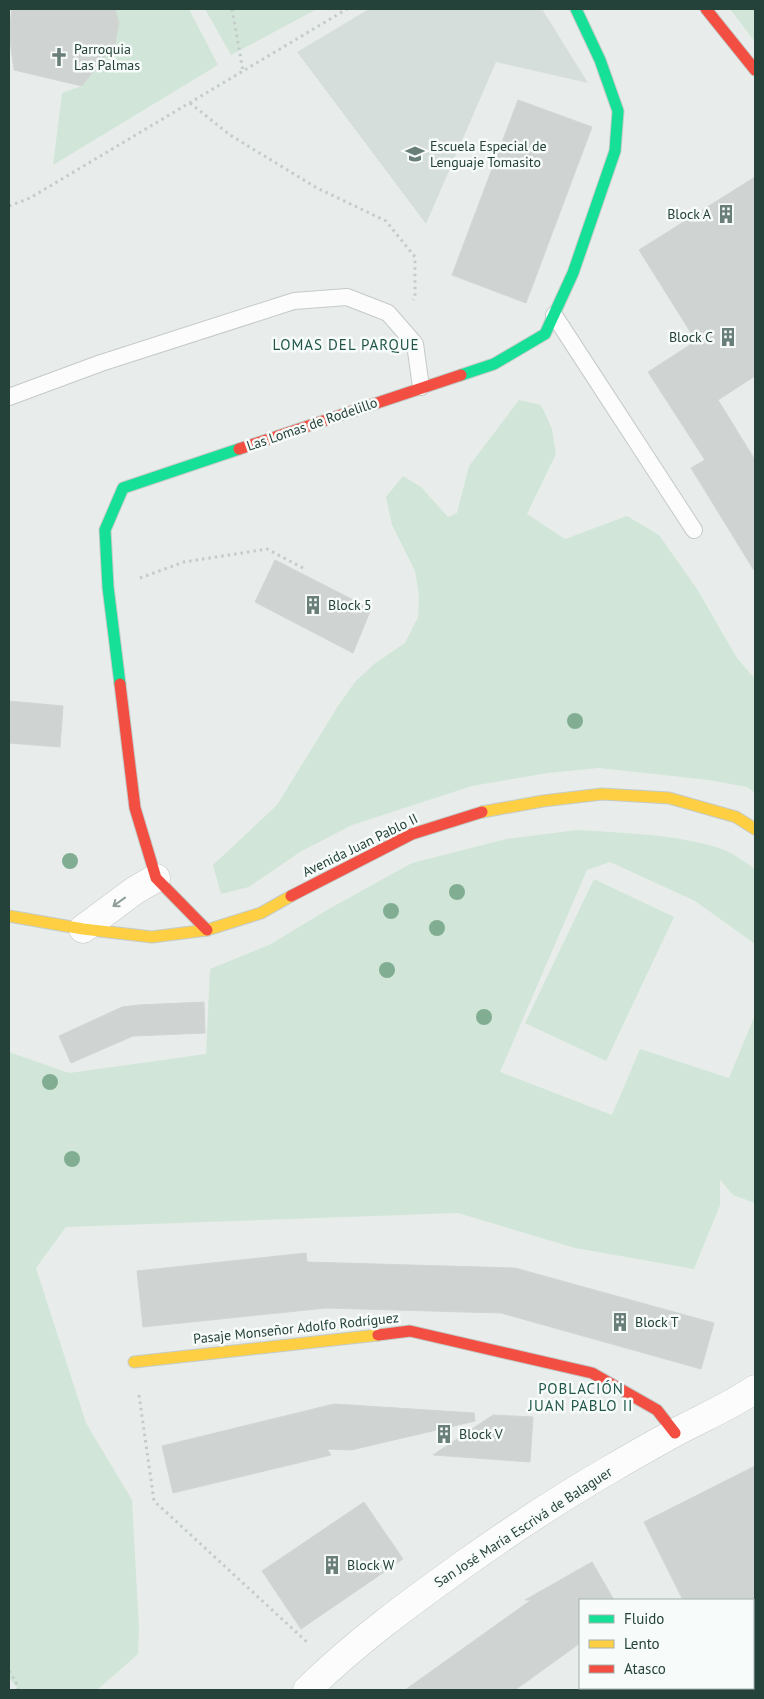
<svg xmlns="http://www.w3.org/2000/svg" width="764" height="1699" viewBox="0 0 764 1699" font-family="'PT Sans',sans-serif">
<style>
.built{fill:#d6dedb}
.green{fill:#d1e6d8}
.building{fill:#cfd4d2;stroke:#d1d6d4}
.lines{fill:none;stroke-linecap:round;stroke-linejoin:round}
.lane-casing{stroke:#c5cac8;stroke-width:18}
.street-casing{stroke:#c5cac8;stroke-width:29}
.fast-casing{stroke:#c3cbc8;stroke-width:13}
.slow-casing{stroke:#c3cbc8;stroke-width:13}
.jam-casing{stroke:#c3cbc8;stroke-width:13}
.path{stroke:#c3ccca;stroke-width:3;stroke-dasharray:2.5 4;stroke-linecap:butt}
.lane{stroke:#fcfcfc;stroke-width:16}
.street{stroke:#fcfcfc;stroke-width:28}
.fast{stroke:#16e098;stroke-width:11}
.slow{stroke:#ffcf43;stroke-width:11}
.jam{stroke:#f24e42;stroke-width:11}
.tree{fill:#81ae93}
.oneway{stroke:#909f9b}
.labels{text-anchor:middle;dominant-baseline:central;stroke-width:5;stroke-linejoin:round;paint-order:stroke}
.poi-label{font-size:14px;fill:#24423a;stroke:#f7fbf9;text-anchor:start}
.street-label{font-size:14px;fill:#24423a;stroke:#f7fbf9}
.neighbourhood-label{font-size:15px;letter-spacing:1px;fill:#1f5548;stroke:#f7fbf9}
</style>
<rect width="100%" height="100%" fill="#e8edeb"/>
<!-- built -->
<path class="built" d="M 369,9 L 542,9 L 588,83 L 496,62 L 426,224 L 297,52 Z"/>
<!-- green -->
<path class="green" d="M 115,9 L 189,9 L 218,65 L 53,165 L 62,93 L 82,86 L 115,45 L 119,23 Z
M 205,9 L 317,9 L 231,55 Z
M 730,9 L 755,9 L 755,42 Z
M 519,400 L 541,405 L 552,429 L 556,454 L 527,514 L 565,539 L 627,516 L 659,535 L 697,589 L 737,658 L 755,679 L 755,793 L 747,787 L 709,780 L 599,768 L 548,773 L 472,786 L 352,825 L 300,852 L 249,887 L 221,894 L 213,865 L 277,805 L 338,706 L 355,682 L 374,664 L 405,643 L 418,617 L 419,596 L 415,571 L 392,525 L 386,497 L 403,476 L 421,487 L 448,517 L 457,513 L 469,466 Z
M 577,830 C 624,833 677,834 722,849 C 733,853 745,862 755,869 L 755,944 L 695,901 L 610,862 L 587,870 L 500,1072 L 612,1115 L 640,1049 L 729,1078 L 755,1015 L 755,1203 L 733,1195 L 720,1180 L 720,1205 L 694,1269 L 575,1248 L 458,1213 L 66,1227 L 36,1268 L 86,1423 L 132,1500 L 139,1629 L 138,1654 L 97,1690 L 19,1690 L 9,1678 L 9,1052 L 69,1073 L 206,1054 L 210,969 L 271,944 L 327,910 L 412,863 L 506,839 Z
M 594,879 L 674,917 L 606,1061 L 525,1023 Z"/>
<!-- building -->
<path class="building" d="M 12,9 L 115,9 L 119,23 L 115,44 L 82,86 L 14,70 L 9,32 Z
M 518,100 L 592,127 L 526,303 L 452,275 Z
M 755,177 L 755,376 L 718,400 L 755,460 L 755,572 L 691,468 L 705,460 L 648,372 L 696,341 L 639,250 Z
M 275,560 L 371,609 L 353,653 L 255,602 Z
M 9,701 L 63,706 L 60,747 L 9,743 Z
M 204,1002 L 205,1033 L 133,1036 L 71,1063 L 59,1036 L 122,1007 L 139,1005 Z
M 306,1253 L 307,1262 L 515,1268 L 714,1323 L 701,1369 L 501,1313 L 326,1308 L 143,1327 L 137,1271 Z
M 334,1404 L 474,1413 L 475,1421 L 351,1450 L 327,1449 L 331,1455 L 173,1493 L 162,1446 Z
M 493,1415 L 533,1417 L 530,1462 L 433,1455 Z
M 755,1466 L 755,1600 L 683,1600 L 644,1522 Z
M 364,1502 L 403,1559 L 301,1629 L 262,1571 Z
M 592,1562 L 614,1600 L 580,1600 L 580,1643 L 515,1690 L 405,1690 L 531,1600 L 525,1600 Z"/>
<g class="lines">
<!-- lane casing -->
<g class="lane-casing">
<path id="lane" d="M 554,315 L 694,530
M 9,397 L 101,363 L 294,301 L 347,297 L 388,313 L 415,344 L 421,387"/>
</g>
<!-- street casing -->
<g class="street-casing">
<path id="street" d="M 83,929 L 134,891 L 156,878
M 307,1690 C 356,1642 411,1602 467,1562 C 515,1528 565,1495 616,1466 C 636,1454 656,1443 676,1432 C 702,1418 731,1406 755,1389"/>
</g>
<!-- fast casing -->
<g class="fast-casing">
<path id="fast" d="M 461,375 L 494,364 L 545,334 L 573,273 L 615,151 L 618,111 L 600,60 L 576,9
M 120,684 L 108,587 L 105,530 L 123,488 L 239,449"/>
</g>
<!-- slow casing -->
<g class="slow-casing">
<path id="slow" d="M 482,812 L 543,801 L 602,794 L 669,798 L 736,817 L 755,829
M 9,916 L 83,929 L 152,937 L 207,930 L 261,913 L 291,896
M 134,1362 L 378,1335"/>
</g>
<!-- jam casing -->
<g class="jam-casing">
<path id="jam" d="M 706,9 L 755,70
M 239,449 L 461,375
M 120,684 L 135,808 L 156,878 L 207,930
M 291,896 L 412,834 L 482,812
M 378,1335 L 410,1331 L 592,1373 L 657,1410 L 675,1433"/>
</g>
<!-- path -->
<path class="path" d="M 232,9 L 243,71
M 190,103 L 230,135 L 317,188 L 386,221 L 415,257 L 415,297 L 413,300
M 9,206 L 30,198 L 347,9
M 140,578 L 184,562 L 267,549 L 305,569
M 139,1395 L 154,1501 L 308,1643
M 9,1671 L 16,1682 L 18,1690"/>
<!-- lane -->
<use href="#lane" class="lane"/>
<!-- street -->
<use href="#street" class="street"/>
<!-- fast -->
<use href="#fast" class="fast"/>
<!-- slow -->
<use href="#slow" class="slow"/>
<!-- jam -->
<use href="#jam" class="jam"/>
</g>
<!-- trees -->
<g class="tree">
<circle cx="575" cy="721" r="8"/>
<circle cx="70" cy="861" r="8"/>
<circle cx="457" cy="892" r="8"/>
<circle cx="391" cy="911" r="8"/>
<circle cx="437" cy="928" r="8"/>
<circle cx="387" cy="970" r="8"/>
<circle cx="484" cy="1017" r="8"/>
<circle cx="50" cy="1082" r="8"/>
<circle cx="72" cy="1159" r="8"/>
</g>
<!-- one-way arrows -->
<defs><path id="oneway-shaft" d="M-6 0H5M1.5-3L5.5 0L1.5 3" fill="none" stroke-width="1.6" stroke-linecap="round" stroke-linejoin="round" transform="scale(1.25)"/></defs>
<use class="oneway" href="#oneway-shaft" transform="translate(119 902) rotate(144)"/>
<!-- icons -->
<defs>
<g id="church-bare" transform="scale(1.5)"><path d="M-1.2-6h2.4v3.5h3.3v2.4h-3.3V6h-2.4V-.1h-3.3v-2.4h3.3Z" fill="#697e78" stroke="#f7fbf9" stroke-width="2.5" paint-order="stroke"/></g>
<g id="school-bare" transform="scale(1.5)"><path d="M0-5L7-2L0 1L-7-2ZM-4 1L0 2.5L4 1V4Q0 6-4 4Z" fill="#697e78" stroke="#f7fbf9" stroke-width="2.5" paint-order="stroke"/></g>
<g id="building-bare" transform="scale(1.5)"><path d="M-4-6H4V6H1V3H-1V6H-4ZM-2.5-4.3h1.7v1.8h-1.7ZM.8-4.3h1.7v1.8H.8ZM-2.5-1h1.7V.8h-1.7ZM.8-1h1.7V.8H.8Z" fill="#697e78" stroke="#f7fbf9" stroke-width="2.5" paint-order="stroke"/></g>
</defs>
<g fill-rule="evenodd">
<use href="#church-bare" x="59" y="57"/>
<use href="#school-bare" x="415" y="154"/>
<use href="#building-bare" x="726" y="214"/>
<use href="#building-bare" x="728" y="337"/>
<use href="#building-bare" x="313" y="605"/>
<use href="#building-bare" x="620" y="1322"/>
<use href="#building-bare" x="444" y="1434"/>
<use href="#building-bare" x="332" y="1565"/>
</g>
<g class="labels">
<!-- poi labels -->
<g class="poi-label">
<text x="74" y="49">Parroquia<tspan x="74" dy="16">Las Palmas</tspan></text>
<text x="430" y="146">Escuela Especial de<tspan x="430" dy="16">Lenguaje Tomasito</tspan></text>
<text x="711" y="214" text-anchor="end">Block A</text>
<text x="713" y="337" text-anchor="end">Block C</text>
<text x="328" y="605">Block 5</text>
<text x="635" y="1322">Block T</text>
<text x="459" y="1434">Block V</text>
<text x="347" y="1565">Block W</text>
</g>
<!-- street labels -->
<g class="street-label">
<text transform="translate(312 424) rotate(-19)">Las Lomas de Rodelillo</text>
<text transform="translate(360 845) rotate(-26)">Avenida Juan Pablo II</text>
<text transform="translate(296 1328) rotate(-6)">Pasaje Monseñor Adolfo Rodríguez</text>
<text transform="translate(523 1527) rotate(-33)">San José María Escrivá de Balaguer</text>
</g>
<!-- neighbourhood labels -->
<g class="neighbourhood-label">
<text x="346" y="344">LOMAS DEL PARQUE</text>
<text x="581" y="1388">POBLACIÓN<tspan x="581" dy="17">JUAN PABLO II</tspan></text>
</g>
</g>
<!-- border -->
<rect width="764" height="1699" fill="none" stroke="#24423a" stroke-width="20"/>
<!-- legend -->
<rect x="579" y="1599" width="175" height="90" fill="#f7fbf9" stroke="#a3b1ad"/>
<rect x="589" y="1615" width="25" height="8" fill="#16e098" stroke="#a3b1ad"/>
<text x="624" y="1624" font-size="15" fill="#24423a">Fluido</text>
<rect x="589" y="1640" width="25" height="8" fill="#ffcf43" stroke="#a3b1ad"/>
<text x="624" y="1649" font-size="15" fill="#24423a">Lento</text>
<rect x="589" y="1665" width="25" height="8" fill="#f24e42" stroke="#a3b1ad"/>
<text x="624" y="1674" font-size="15" fill="#24423a">Atasco</text>
</svg>
